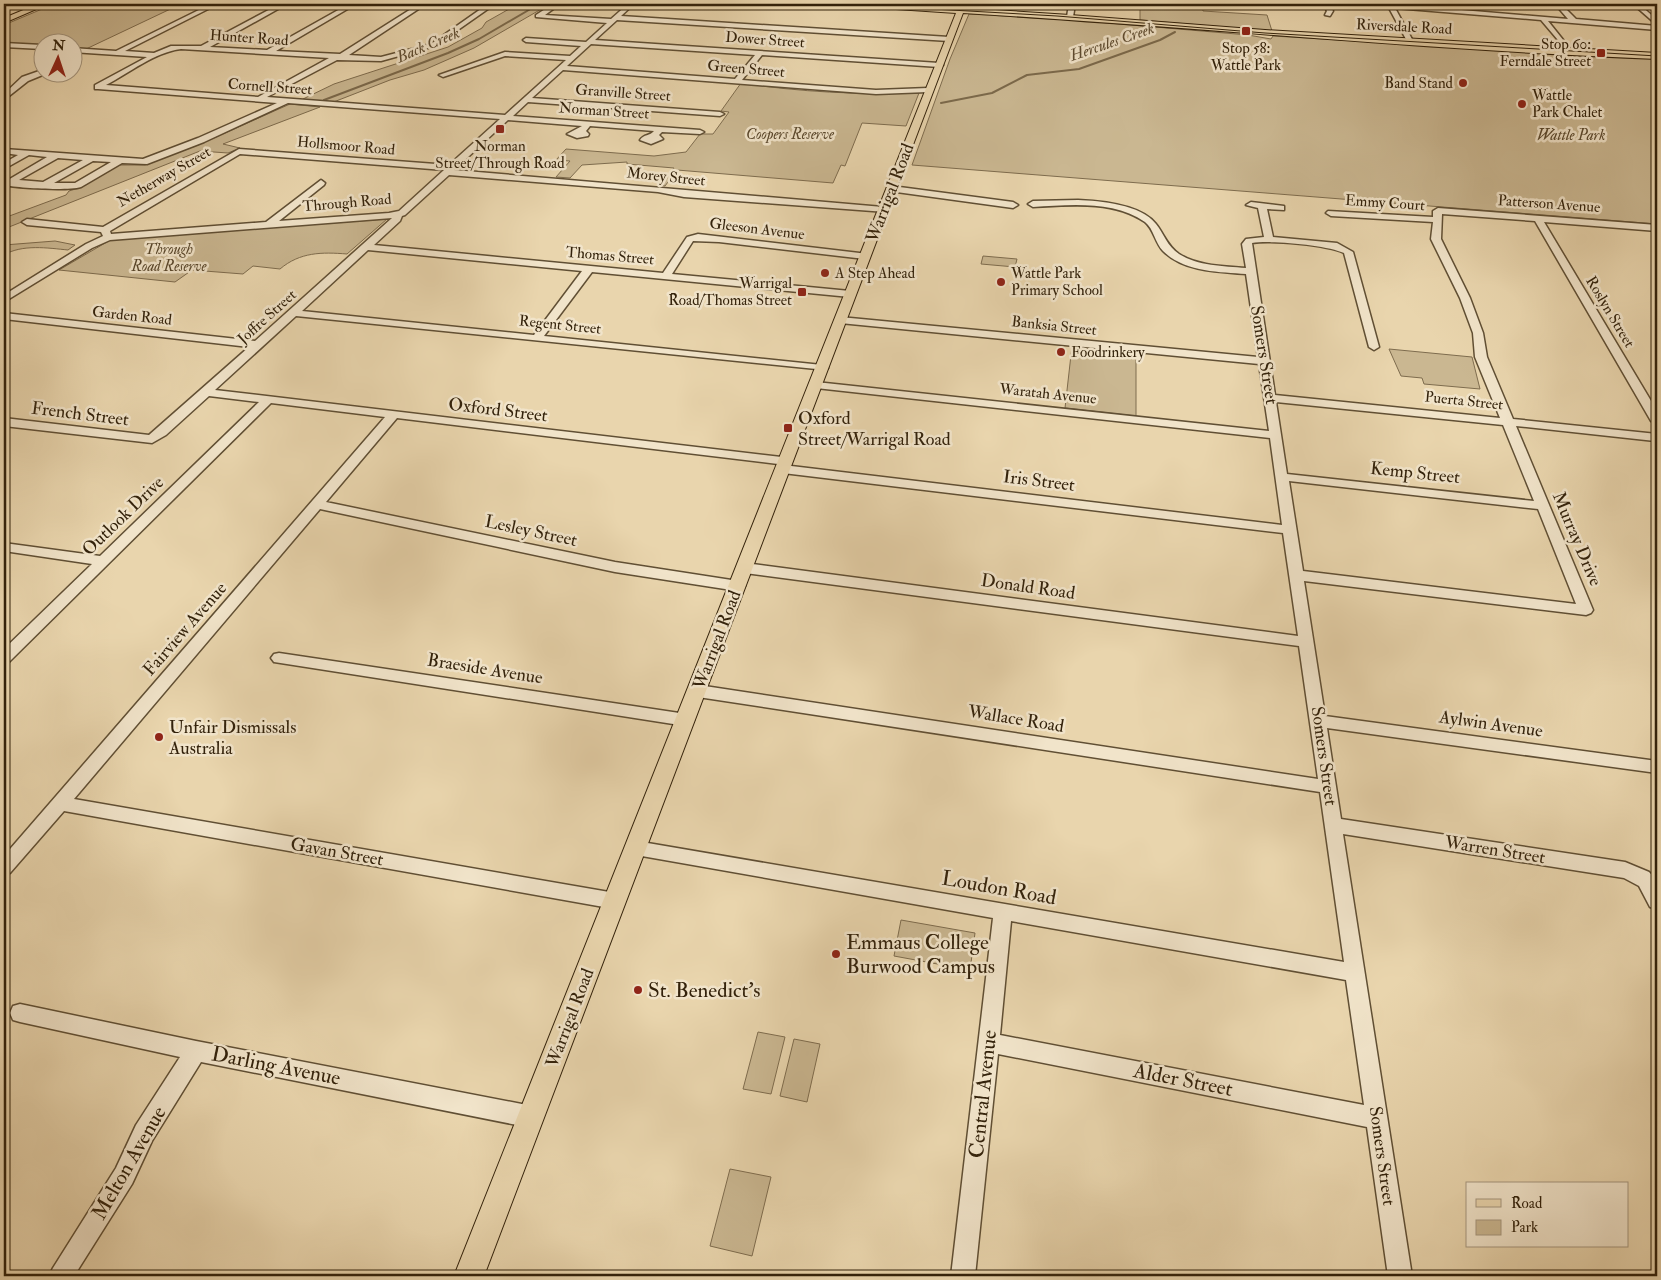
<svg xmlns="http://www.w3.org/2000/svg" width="1661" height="1280" viewBox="0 0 1661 1280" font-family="'IM FELL Double Pica',serif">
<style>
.green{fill:#cab791;stroke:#7e6c4e}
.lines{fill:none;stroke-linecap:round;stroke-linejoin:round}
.stream{stroke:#7b694b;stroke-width:2}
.minor-casing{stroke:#604f34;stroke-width:3}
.major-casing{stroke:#33220b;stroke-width:2}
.minor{fill:#f1e4ca;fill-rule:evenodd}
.major{fill:#e9d5ad;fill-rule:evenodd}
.tram{stroke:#33220b;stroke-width:1}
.poi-dot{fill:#8f2418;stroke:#f1e4ca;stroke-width:2}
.labels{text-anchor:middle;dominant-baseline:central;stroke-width:5;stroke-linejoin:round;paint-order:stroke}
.far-street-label{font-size:15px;fill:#33220b;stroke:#f1e4ca}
.far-poi-label{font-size:15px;fill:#33220b;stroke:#f1e4ca;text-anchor:start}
.far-park-label{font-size:15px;font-style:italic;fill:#59472c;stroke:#f1e4ca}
.far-water-label{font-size:16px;font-style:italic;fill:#5d4b30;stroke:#f1e4ca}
.street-label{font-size:18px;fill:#33220b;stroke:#f1e4ca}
.poi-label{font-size:18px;fill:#33220b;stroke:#f1e4ca;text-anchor:start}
.near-street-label{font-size:21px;fill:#33220b;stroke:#f1e4ca}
.near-poi-label{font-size:21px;fill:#33220b;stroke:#f1e4ca;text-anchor:start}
</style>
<rect width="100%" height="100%" fill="#e9d5ad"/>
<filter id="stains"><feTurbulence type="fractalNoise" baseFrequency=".004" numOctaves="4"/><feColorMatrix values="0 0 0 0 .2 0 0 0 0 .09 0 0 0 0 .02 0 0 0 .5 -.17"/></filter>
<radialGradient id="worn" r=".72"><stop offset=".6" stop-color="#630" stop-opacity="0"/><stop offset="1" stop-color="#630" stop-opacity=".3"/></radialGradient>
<!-- green -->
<path class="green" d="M 54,4 L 181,4 L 86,49 L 73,48 L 72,42 L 42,42 L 42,46 L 4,43 L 4,25 Z
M 518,4 L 550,4 L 474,48 L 424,70 L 390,80 L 331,103 L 303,99 L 334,84 L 448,47 L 482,28 L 486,22 Z
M 1140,4 L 1202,4 L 1203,11 L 1267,15 L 1272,31 L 1140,20 Z
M 969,14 L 1085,21 L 1248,35 L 1271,39 L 1273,36 L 1657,59 L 1657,224 L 912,165 L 950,59 Z
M 741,83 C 799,92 860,95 919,93 L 906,126 L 862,123 L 845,166 L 841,165 L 833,183 L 677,170 L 665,186 L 661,185 L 674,168 L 627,164 L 627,162 L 582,165 L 570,178 L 556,177 L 570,161 L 556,160 L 566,149 L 654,156 L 686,152 L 700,134 L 713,134 L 729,112 L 721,111 Z
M 290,104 L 320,107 L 223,144 L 240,148 L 228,153 L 200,151 L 4,229 L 4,218 L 66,195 L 69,191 L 82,187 L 119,165 L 145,165 L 198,145 Z
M 387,219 L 347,254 C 322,252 300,252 280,269 L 253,266 L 243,274 L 192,270 L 175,282 L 59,270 L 112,239 Z
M 55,241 L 75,245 L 68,250 C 48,248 22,244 4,255 L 4,245 Z
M 983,256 L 1017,259 L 1015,267 L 981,264 Z
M 1072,346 L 1136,353 L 1136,416 L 1065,408 Z
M 1389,349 L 1472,357 L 1480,389 L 1424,384 L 1422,378 L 1401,376 Z
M 901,920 L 975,933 L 970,970 L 894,956 Z
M 758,1032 L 785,1037 L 771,1094 L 743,1089 Z
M 794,1039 L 820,1044 L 807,1102 L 780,1096 Z
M 730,1169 L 771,1177 L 752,1256 L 710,1246 Z"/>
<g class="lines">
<!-- stream -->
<path class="stream" d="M 324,100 L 448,53 L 479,39 L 539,4
M 941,103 L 992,93 L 1027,75 L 1079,69 L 1160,40 L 1175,32"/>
<!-- minor casing -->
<g class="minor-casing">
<path id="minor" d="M 211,4 L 218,4 L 125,51 L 154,53 L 171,46 L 201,46 L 280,4 L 287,4 L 210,47 L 267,50 L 349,4 L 356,4 L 276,51 L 340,54 L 419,4 L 426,4 L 349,55 L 381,57 L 431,44 L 488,4 L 495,4 L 435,46 L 381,61 L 337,60 L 267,97 L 505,115 L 566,60 L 505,56 L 443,77 L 439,75 L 505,52 L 570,56 L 581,46 L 526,42 L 523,40 L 526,38 L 586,42 L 607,23 L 536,17 L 536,15 L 553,4 L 560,4 L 545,15 L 611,19 L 628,4 L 634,4 L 621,16 L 949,37 L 952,39 L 949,41 L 617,20 L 595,40 L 939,63 L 943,65 L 939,67 L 762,55 L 742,80 L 876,90 L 928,88 L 932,90 L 928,92 L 876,94 L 563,70 L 532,98 L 720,112 L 724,114 L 720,116 L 528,102 L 513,116 L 700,130 L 704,132 L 700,134 L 662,132 L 659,135 L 663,139 L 651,144 L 640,140 C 644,134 650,136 654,131 L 590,126 L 586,131 L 589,134 L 588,136 L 577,138 L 567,134 L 582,126 L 508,120 L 454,170 L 883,207 L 888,210 L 886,212 L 684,197 L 658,192 L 449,175 L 405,215 L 402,216 L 400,221 L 374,245 L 663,273 L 687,237 L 698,234 L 868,254 L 868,258 L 865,259 L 719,242 L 693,241 L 672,274 L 850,291 L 855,294 L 850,297 L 592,272 L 544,336 L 822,365 L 826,366 L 828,368 L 826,370 L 296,316 L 215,390 L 790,458 L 792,461 L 790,464 L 786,465 L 397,418 L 326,502 L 615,562 L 738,581 L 743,583 L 745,586 L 743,589 L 738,591 L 615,572 L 320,509 L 74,799 L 615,893 L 622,895 L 624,901 L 622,907 L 615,909 L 64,811 L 10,873 L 4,876 L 4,856 L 385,417 L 271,403 L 9,662 L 4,663 L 4,649 L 92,564 L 4,551 L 4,543 L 100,556 L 259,402 L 209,396 L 166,435 L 152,443 L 4,426 L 4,418 L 149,435 L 249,347 L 4,319 L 4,313 L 255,341 L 392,218 L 110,240 L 92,248 L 4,302 L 4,295 L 86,244 L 103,236 L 101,232 L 27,225 L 22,222 L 27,219 L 103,227 L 239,149 L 449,165 L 500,119 L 288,103 L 204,142 L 147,164 L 122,163 L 81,187 C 67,191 18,188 4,185 L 4,179 L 8,180 L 47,157 L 29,155 L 4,169 L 4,163 L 18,155 L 4,153 L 4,149 L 143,159 L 198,138 L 277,103 L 98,89 L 95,89 L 95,85 L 147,57 L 72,52 L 72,48 L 116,51 ZM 591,44 L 755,55 L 735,79 L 567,66 ZM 181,49 L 329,58 L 258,97 L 106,85 C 129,73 155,52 181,49 ZM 240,154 L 444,170 L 399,211 L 389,213 L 279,221 L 324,185 L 325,183 L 321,180 L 266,222 L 111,234 L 110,231 ZM 58,158 L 83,160 L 43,182 L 19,180 ZM 93,161 L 111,162 L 75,183 L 54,183 ZM 368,250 L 582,271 L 534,335 L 302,311 Z
M 1069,4 L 1075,4 L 1073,17 L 1070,19 L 1067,17 Z
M 1323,4 L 1329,4 L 1333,11 L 1330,16 L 1325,15 L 1327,11 Z
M 1362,4 L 1391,4 L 1568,19 L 1555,4 L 1561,4 L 1576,19 L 1657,26 L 1657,30 L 1548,21 L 1572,51 L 1569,53 L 1541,20 L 1395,8 L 1413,41 L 1410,43 L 1407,41 L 1389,8 Z
M 1633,4 L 1639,4 L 1657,20 L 1657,25 Z
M 4,43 L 42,45 L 42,49 L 4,47 Z
M 42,70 L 45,74 L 28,81 L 4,100 L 4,94 L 22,77 Z
M 892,186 L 1013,202 L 1018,205 L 1013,208 L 889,191 L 888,189 Z
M 1078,200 C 1100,201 1141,204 1156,224 C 1164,234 1167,246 1179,254 C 1198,266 1223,266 1246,268 L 1242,244 L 1246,239 L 1264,237 L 1258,208 L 1246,205 L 1251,202 L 1284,206 L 1284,210 L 1267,209 L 1273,237 L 1337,243 L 1353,252 L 1379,347 L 1374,350 L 1369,347 L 1344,253 C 1327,245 1271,240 1252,243 L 1275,395 L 1500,418 L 1475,357 L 1473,333 L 1460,298 L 1431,239 L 1433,222 L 1331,216 L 1326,213 L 1328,211 L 1433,217 L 1433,211 L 1438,208 L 1657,225 L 1657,231 L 1544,222 L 1657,411 L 1657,425 L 1651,421 L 1535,221 L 1442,214 L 1441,239 L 1470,298 L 1483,333 L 1487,357 L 1513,419 L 1657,434 L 1657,440 L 1655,441 L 1516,426 L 1593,610 L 1591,613 L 1586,615 L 1304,581 L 1325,716 L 1657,761 L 1657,773 L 1327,728 L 1341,819 L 1625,862 L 1649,872 L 1657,881 L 1657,909 L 1650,907 L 1639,886 L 1624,878 L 1343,834 L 1412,1276 L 1388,1276 L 1367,1127 L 998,1054 L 975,1276 L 951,1276 L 993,918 L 636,855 L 630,853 L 627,848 L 630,843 L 636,841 L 1344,962 L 1320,792 L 698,697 L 692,695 L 690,691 L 692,687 L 698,685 L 1318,779 L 1299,646 L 745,573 L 740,571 L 738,568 L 740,565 L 745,563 L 1298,636 L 1283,533 L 783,473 L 777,469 L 783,465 L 1282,525 L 1270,438 L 816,388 L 810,385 L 816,382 L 1269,431 L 1259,364 L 840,323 L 835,320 L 840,317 L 1258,357 L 1246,274 C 1219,272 1184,272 1163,251 C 1155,243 1154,229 1145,222 C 1113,200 1069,205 1033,207 L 1028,204 L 1033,201 ZM 1276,402 L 1503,425 L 1534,501 L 1287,474 ZM 1289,481 L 1538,509 L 1576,604 L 1303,571 ZM 1011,921 L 1346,980 L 1364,1105 L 1000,1035 Z
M 279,653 L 686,714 L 692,716 L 694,720 L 692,724 L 686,726 L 274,662 L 271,658 L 274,654 Z
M 20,1004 L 196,1041 L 532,1106 L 540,1109 L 543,1117 L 540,1125 L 532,1128 L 201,1062 L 152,1141 L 132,1184 L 74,1276 L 49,1276 L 53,1268 L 116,1168 L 136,1125 L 180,1057 L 20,1022 L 13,1020 L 10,1013 L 13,1006 Z"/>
</g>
<!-- major casing -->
<g class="major-casing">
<path id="major" d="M 38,4 L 48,4 L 4,23 L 4,18 Z
M 847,4 L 887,4 L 958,8 L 959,4 L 967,4 L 965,8 L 1070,15 L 1265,30 L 1657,53 L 1657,59 C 1426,50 1195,27 963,13 L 484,1276 L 454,1276 L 956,13 L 851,6 Z"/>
</g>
<!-- minor -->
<use href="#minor" class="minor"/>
<!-- major -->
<use href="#major" class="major"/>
<!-- tram -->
<path class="tram" d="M 844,4 L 1057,16 L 1265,33 L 1657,56"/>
</g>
<!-- markers -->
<g class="poi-dot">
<rect x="1241" y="26" width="10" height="10" rx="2.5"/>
<rect x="1596" y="48" width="10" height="10" rx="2.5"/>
<circle cx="1463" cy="83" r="5"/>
<circle cx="1522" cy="104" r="5"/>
<rect x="495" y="124" width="10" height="10" rx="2.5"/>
<circle cx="825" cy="273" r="5"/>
<circle cx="1001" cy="282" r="5"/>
<rect x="797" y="287" width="10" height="10" rx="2.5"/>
<circle cx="1061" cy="352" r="5"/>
<rect x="783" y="423" width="10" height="10" rx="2.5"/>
<circle cx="159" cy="737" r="5"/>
<circle cx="836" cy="954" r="5"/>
<circle cx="638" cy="990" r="5"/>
</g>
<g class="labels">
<!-- far-street labels -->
<g class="far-street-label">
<text transform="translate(1404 27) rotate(3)">Riversdale Road</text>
<text transform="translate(249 38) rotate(4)">Hunter Road</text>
<text transform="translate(765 40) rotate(4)">Dower Street</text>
<text transform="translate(746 69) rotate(5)">Green Street</text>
<text transform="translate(270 87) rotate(4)">Cornell Street</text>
<text transform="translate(623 93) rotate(4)">Granville Street</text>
<text transform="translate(604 111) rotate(4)">Norman Street</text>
<text transform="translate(346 146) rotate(5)">Hollsmoor Road</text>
<text transform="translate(164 177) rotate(-30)">Netherway Street</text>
<text transform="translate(666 177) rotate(6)">Morey Street</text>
<text transform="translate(347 203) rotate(-5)">Through Road</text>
<text transform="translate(1385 203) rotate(4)">Emmy Court</text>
<text transform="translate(1549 204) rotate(4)">Patterson Avenue</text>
<text transform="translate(757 229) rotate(7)">Gleeson Avenue</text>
<text transform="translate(610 256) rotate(5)">Thomas Street</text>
<text transform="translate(1610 312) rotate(59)">Roslyn Street</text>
<text transform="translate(132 316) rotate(6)">Garden Road</text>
<text transform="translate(267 317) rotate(-42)">Joffre Street</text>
<text transform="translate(560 325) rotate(6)">Regent Street</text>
<text transform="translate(1054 326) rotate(6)">Banksia Street</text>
<text transform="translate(1048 394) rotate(6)">Waratah Avenue</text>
<text transform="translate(1464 401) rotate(6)">Puerta Street</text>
</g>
<!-- far-poi labels -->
<g class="far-poi-label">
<text x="1591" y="44" text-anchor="end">Stop 60:<tspan x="1591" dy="17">Ferndale Street</tspan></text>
<text x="1246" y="48" text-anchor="middle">Stop 58:<tspan x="1246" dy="17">Wattle Park</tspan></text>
<text x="1453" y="83" text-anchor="end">Band Stand</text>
<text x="1532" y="95">Wattle<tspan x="1532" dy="17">Park Chalet</tspan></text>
<text x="500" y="146" text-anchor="middle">Norman<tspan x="500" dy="17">Street/Through Road</tspan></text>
<text x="835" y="273">A Step Ahead</text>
<text x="1011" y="273">Wattle Park<tspan x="1011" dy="17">Primary School</tspan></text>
<text x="792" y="283" text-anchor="end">Warrigal<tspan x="792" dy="17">Road/Thomas Street</tspan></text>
<text x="1071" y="352">Foodrinkery</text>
</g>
<!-- far-park labels -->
<g class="far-park-label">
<text x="790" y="134">Coopers Reserve</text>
<text x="1571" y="135">Wattle Park</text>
<text x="169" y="249">Through<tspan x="169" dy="17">Road Reserve</tspan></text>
</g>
<!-- far-water labels -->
<g class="far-water-label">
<text transform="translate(1112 42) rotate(-19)">Hercules Creek</text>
<text transform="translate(428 45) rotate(-23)">Back Creek</text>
</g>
<!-- street labels -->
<g class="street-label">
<text transform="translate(890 193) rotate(-69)">Warrigal Road</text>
<text transform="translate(1264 355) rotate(81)">Somers Street</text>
<text transform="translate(498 410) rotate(7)">Oxford Street</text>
<text transform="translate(80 414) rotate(7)">French Street</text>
<text transform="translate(1415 473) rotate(6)">Kemp Street</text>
<text transform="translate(1039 481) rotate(7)">Iris Street</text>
<text transform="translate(123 516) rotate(-44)">Outlook Drive</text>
<text transform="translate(531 531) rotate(12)">Lesley Street</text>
<text transform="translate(1577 539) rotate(67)">Murray Drive</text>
<text transform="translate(1028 587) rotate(8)">Donald Road</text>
<text transform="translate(185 629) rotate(-49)">Fairview Avenue</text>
<text transform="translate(717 640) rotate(-69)">Warrigal Road</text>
<text transform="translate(485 669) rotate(9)">Braeside Avenue</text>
<text transform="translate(1016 719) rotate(9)">Wallace Road</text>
<text transform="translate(1491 724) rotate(8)">Aylwin Avenue</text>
<text transform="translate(1324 756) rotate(82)">Somers Street</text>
<text transform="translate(1495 850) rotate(9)">Warren Street</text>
<text transform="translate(337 852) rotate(10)">Gavan Street</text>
<text transform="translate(570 1018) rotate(-69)">Warrigal Road</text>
<text transform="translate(1382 1156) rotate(82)">Somers Street</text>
</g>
<!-- poi labels -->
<g class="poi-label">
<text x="798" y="418">Oxford<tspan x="798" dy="21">Street/Warrigal Road</tspan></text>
<text x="169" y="727">Unfair Dismissals<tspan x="169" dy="21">Australia</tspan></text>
</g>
<!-- near-street labels -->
<g class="near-street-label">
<text transform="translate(999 888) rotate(10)">Loudon Road</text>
<text transform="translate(276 1066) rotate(11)">Darling Avenue</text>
<text transform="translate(1183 1080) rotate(11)">Alder Street</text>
<text transform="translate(983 1094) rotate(-84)">Central Avenue</text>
<text transform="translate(129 1163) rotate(-60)">Melton Avenue</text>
</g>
<!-- near-poi labels -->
<g class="near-poi-label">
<text x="846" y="942">Emmaus College<tspan x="846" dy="24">Burwood Campus</tspan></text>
<text x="648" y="990">St. Benedict's</text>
</g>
</g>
<!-- margin -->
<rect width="1661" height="1280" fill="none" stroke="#e9d5ad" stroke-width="20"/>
<rect x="5" y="5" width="1651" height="1270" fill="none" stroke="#33220b" stroke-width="2.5"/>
<rect x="10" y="10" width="1641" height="1260" fill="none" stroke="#33220b"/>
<!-- legend -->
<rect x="1466" y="1182" width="162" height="65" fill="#f1e4ca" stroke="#a5967e"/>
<rect x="1476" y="1199" width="25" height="8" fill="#e9d5ad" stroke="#a5967e"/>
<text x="1511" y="1208" font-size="15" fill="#33220b">Road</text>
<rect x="1476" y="1220" width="25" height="15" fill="#cab791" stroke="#a5967e"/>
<text x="1511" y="1232" font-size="15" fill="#33220b">Park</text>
<!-- north arrow -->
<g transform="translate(58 58) rotate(3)"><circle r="24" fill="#f1e4ca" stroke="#a5967e"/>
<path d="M0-4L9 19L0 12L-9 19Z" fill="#8f2418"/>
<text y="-8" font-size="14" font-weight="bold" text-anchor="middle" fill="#33220b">N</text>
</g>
<rect width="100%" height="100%" filter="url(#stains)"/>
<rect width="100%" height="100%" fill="url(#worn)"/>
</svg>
